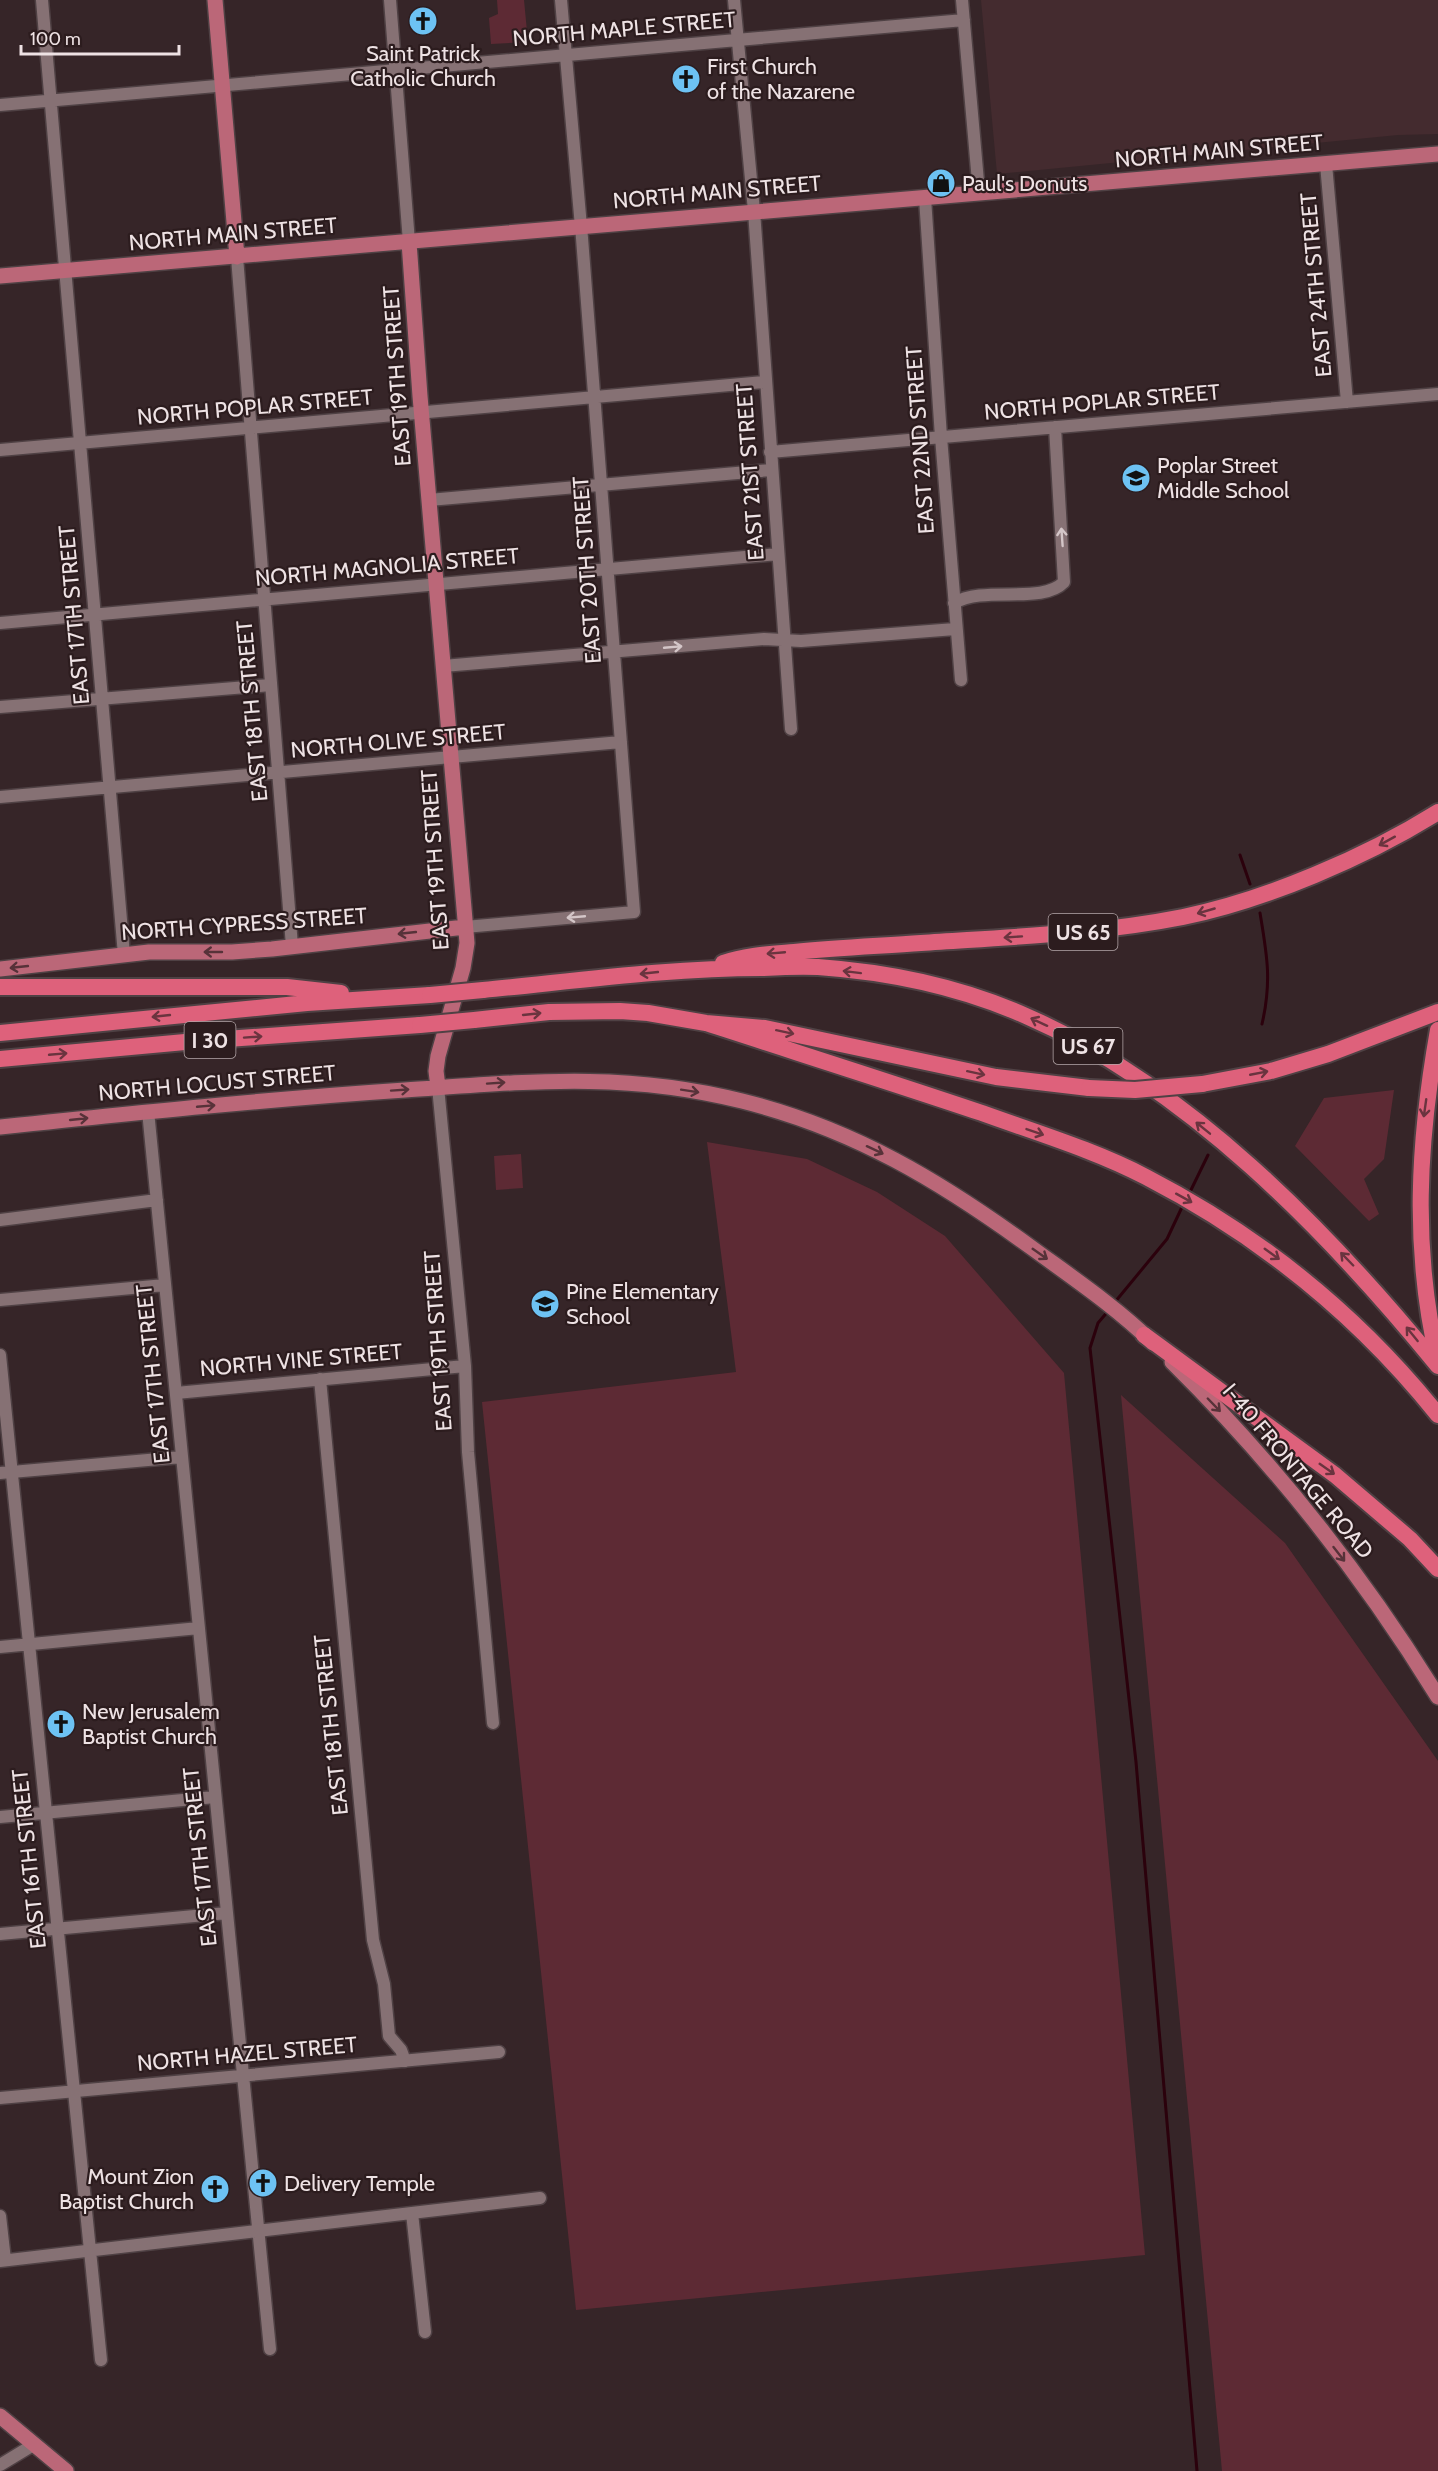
<svg xmlns="http://www.w3.org/2000/svg" width="1438" height="2471" viewBox="0 0 1438 2471" font-family="Cabin,sans-serif">
<style>
.built{fill:#442b2f}
.green{fill:#5d2a34}
.lines{fill:none;stroke-linecap:round;stroke-linejoin:round}
.stream{stroke:#2b010c;stroke-width:3}
.minor-casing{stroke:#4f4144;stroke-width:15}
.major-casing{stroke:#4f4144;stroke-width:18}
.highway-casing{stroke:#4f4144;stroke-width:20}
.minor{stroke:#867174;stroke-width:12}
.major{stroke:#bb6778;stroke-width:15}
.highway{stroke:#de617b;stroke-width:16}
.highway-bridge-casing{stroke:#4f4144;stroke-width:20;stroke-linecap:butt}
.highway-bridge{stroke:#de617b;stroke-width:16}
.oneway{stroke:#d4c6c8}
.oneway2{stroke:#6a343f}
.oneway3{stroke:#573239}
.labels{text-anchor:middle;dominant-baseline:central;stroke-width:4.5;stroke-linejoin:round;paint-order:stroke}
.shield{fill:#2c1c1e;stroke:#b4a7a9;stroke-width:1.5}
.shield-label{font-size:21px;font-weight:bold;fill:#eee2e4}
.street-label{font-size:22px;fill:#eee2e4;stroke:#2c1c1e}
.poi-label{font-size:22px;fill:#eee2e4;stroke:#2c1c1e;text-anchor:start}
</style>
<rect width="100%" height="100%" fill="#362528"/>
<!-- built -->
<path class="built" d="M 981,0 L 1438,0 L 1438,134 L 1398,135 L 997,174 Z"/>
<!-- green -->
<path class="green" d="M 497,0 L 524,0 L 528,42 L 491,44 L 489,18 L 498,14 Z
M 1394,1090 L 1384,1159 L 1364,1179 L 1379,1214 L 1369,1221 L 1295,1146 L 1324,1098 Z
M 707,1142 L 807,1159 L 877,1192 L 945,1236 L 1064,1373 L 1145,2255 L 576,2310 L 482,1402 L 736,1372 Z
M 521,1154 L 523,1188 L 496,1190 L 494,1156 Z
M 1121,1395 L 1285,1543 L 1438,1761 L 1438,2471 L 1222,2471 Z"/>
<g class="lines">
<!-- stream -->
<path class="stream" d="M 1240,855 L 1250,884
M 1260,913 C 1267,955 1272,981 1262,1024
M 1189,1194 L 1208,1155
M 1115,1302 L 1167,1239 L 1183,1205
M 1109,1310 L 1098,1323 L 1090,1348 L 1136,1762 L 1197,2471"/>
<!-- minor casing -->
<g class="minor-casing">
<path id="minor" d="M 42,0 L 124,955
M 390,0 L 409,242
M 734,0 L 754,211 L 791,729
M 962,0 L 979,193
M 0,105 L 964,20
M 1326,164 L 1347,402
M 925,198 L 941,437 L 961,680
M 237,257 L 292,946
M 0,450 L 764,382
M 770,452 L 1438,394
M 429,500 L 771,470
M 954,603 C 985,585 1042,605 1064,582 L 1055,427
M 0,623 L 778,554
M 443,666 L 764,639 L 801,641 L 955,629
M 0,707 L 271,685
M 0,797 L 621,742
M 465,927 L 634,912 L 582,238 L 561,0
M 438,1087 L 465,1366 L 468,1452 L 493,1723
M 148,1111 L 270,2349
M 0,1220 L 157,1200
M 0,1300 L 165,1285
M 0,1355 L 101,2360
M 320,1379 L 373,1940 L 384,1984 L 389,2036 L 401,2050 L 405,2061
M 176,1393 L 465,1366
M 0,1473 L 182,1457
M 0,1647 L 199,1628
M 0,1817 L 215,1797
M 0,1934 L 227,1913
M 0,2098 L 499,2052
M 412,2213 L 425,2332
M 0,2216 L 5,2260
M 0,2261 L 540,2198
M 0,2465 L 33,2445"/>
</g>
<!-- major casing -->
<g class="major-casing">
<path id="major" d="M 215,0 L 237,257
M 409,242 L 420,396 L 467,943 L 463,968 L 438,1056 L 436,1071 L 438,1087
M 0,276 L 1438,154
M 0,969 L 149,952 L 232,952 L 272,949 L 465,927
M 0,1127 C 135,1113 270,1099 405,1090 C 524,1082 624,1071 742,1101 C 854,1129 940,1181 1032,1248 C 1073,1278 1116,1307 1153,1343
M 1172,1362 C 1274,1463 1363,1575 1438,1697
M 0,2416 L 66,2471"/>
</g>
<!-- highway casing -->
<g class="highway-casing">
<path id="highway" d="M 723,963 C 746,955 770,954 794,952 C 836,948 879,946 921,943 C 1009,937 1097,934 1183,917 C 1266,900 1366,857 1438,812
M 0,987 L 287,987 L 341,993
M 483,990 C 576,981 669,968 762,968 C 781,967 799,966 818,967 C 888,972 961,987 1026,1016 C 1187,1086 1328,1231 1438,1366
M 474,1020 L 549,1012 L 620,1011 L 648,1013 L 706,1023 L 765,1028 L 996,1077 L 1089,1088
M 706,1023 C 798,1053 890,1082 982,1113 C 1037,1133 1094,1150 1146,1177 C 1260,1236 1358,1315 1438,1415
M 1438,1030 C 1418,1143 1412,1248 1438,1361
M 0,1033 L 307,1003 L 430,995
M 0,1059 L 185,1042 L 420,1025
M 1202,1084 L 1271,1071 L 1328,1054 L 1438,1012
M 1144,1335 L 1335,1475 L 1410,1539 L 1438,1569"/>
</g>
<!-- minor -->
<use href="#minor" class="minor"/>
<!-- major -->
<use href="#major" class="major"/>
<!-- highway -->
<use href="#highway" class="highway"/>
<!-- highway-bridge casing -->
<g class="highway-bridge-casing">
<path id="highway-bridge" d="M 430,995 L 483,990
M 420,1025 L 474,1020
M 1089,1088 L 1135,1090 L 1202,1084"/>
</g>
<!-- highway-bridge -->
<use href="#highway-bridge" class="highway-bridge"/>
</g>
<!-- one-way arrows -->
<defs><path id="oneway-shaft" d="M-6 0H5M1.5-3L5.5 0L1.5 3" fill="none" stroke-width="1.6" stroke-linecap="round" stroke-linejoin="round" transform="scale(1.5)"/></defs>
<g class="oneway">
<use href="#oneway-shaft" transform="translate(1062 537) rotate(-94)"/>
<use href="#oneway-shaft" transform="translate(673 647) rotate(-5)"/>
<use href="#oneway-shaft" transform="translate(576 917) rotate(175)"/>
</g>
<g class="oneway2">
<use href="#oneway-shaft" transform="translate(1387 841) rotate(151)"/>
<use href="#oneway-shaft" transform="translate(1206 911) rotate(164)"/>
<use href="#oneway-shaft" transform="translate(1013 937) rotate(176)"/>
<use href="#oneway-shaft" transform="translate(776 953) rotate(175)"/>
<use href="#oneway-shaft" transform="translate(852 972) rotate(-173)"/>
<use href="#oneway-shaft" transform="translate(649 973) rotate(174)"/>
<use href="#oneway-shaft" transform="translate(532 1014) rotate(-6)"/>
<use href="#oneway-shaft" transform="translate(161 1016) rotate(174)"/>
<use href="#oneway-shaft" transform="translate(1039 1022) rotate(-155)"/>
<use href="#oneway-shaft" transform="translate(785 1032) rotate(12)"/>
<use href="#oneway-shaft" transform="translate(253 1037) rotate(-4)"/>
<use href="#oneway-shaft" transform="translate(58 1054) rotate(-5)"/>
<use href="#oneway-shaft" transform="translate(976 1073) rotate(12)"/>
<use href="#oneway-shaft" transform="translate(1259 1073) rotate(-11)"/>
<use href="#oneway-shaft" transform="translate(1425 1108) rotate(98)"/>
<use href="#oneway-shaft" transform="translate(1203 1128) rotate(-141)"/>
<use href="#oneway-shaft" transform="translate(1035 1132) rotate(19)"/>
<use href="#oneway-shaft" transform="translate(1184 1198) rotate(29)"/>
<use href="#oneway-shaft" transform="translate(1272 1254) rotate(36)"/>
<use href="#oneway-shaft" transform="translate(1347 1259) rotate(-134)"/>
<use href="#oneway-shaft" transform="translate(1412 1334) rotate(-129)"/>
<use href="#oneway-shaft" transform="translate(1327 1469) rotate(35)"/>
</g>
<g class="oneway3">
<use href="#oneway-shaft" transform="translate(407 933) rotate(174)"/>
<use href="#oneway-shaft" transform="translate(213 952) rotate(-180)"/>
<use href="#oneway-shaft" transform="translate(19 967) rotate(174)"/>
<use href="#oneway-shaft" transform="translate(496 1083) rotate(-4)"/>
<use href="#oneway-shaft" transform="translate(400 1090) rotate(-4)"/>
<use href="#oneway-shaft" transform="translate(690 1091) rotate(9)"/>
<use href="#oneway-shaft" transform="translate(206 1106) rotate(-5)"/>
<use href="#oneway-shaft" transform="translate(79 1119) rotate(-6)"/>
<use href="#oneway-shaft" transform="translate(875 1150) rotate(25)"/>
<use href="#oneway-shaft" transform="translate(1040 1254) rotate(35)"/>
<use href="#oneway-shaft" transform="translate(1214 1405) rotate(46)"/>
<use href="#oneway-shaft" transform="translate(1339 1554) rotate(52)"/>
</g>
<!-- icons -->
<defs>
<g id="church-disc" transform="scale(1.5)"><circle r="9.5" fill="#6dc2f3" stroke="#2c1c1e"/><path d="M-1.2-6h2.4v3.5h3.3v2.4h-3.3V6h-2.4V-.1h-3.3v-2.4h3.3Z" fill="#111"/></g>
<g id="shop-disc" transform="scale(1.5)"><circle r="9.5" fill="#6dc2f3" stroke="#2c1c1e"/><path d="M-5-2.5h2.3a2.7 3.5 0 0 1 5.4 0H5L5.5 6h-11ZM-1.5-2.5h3a1.5 2.3 0 0 0-3 0Z" fill="#111"/></g>
<g id="school-disc" transform="scale(1.5)"><circle r="9.5" fill="#6dc2f3" stroke="#2c1c1e"/><path d="M0-5L7-2L0 1L-7-2ZM-4 1L0 2.5L4 1V4Q0 6-4 4Z" fill="#111"/></g>
</defs>
<g fill-rule="evenodd">
<use href="#church-disc" x="423" y="21"/>
<use href="#church-disc" x="686" y="79"/>
<use href="#shop-disc" x="941" y="183"/>
<use href="#school-disc" x="1136" y="478"/>
<use href="#school-disc" x="545" y="1304"/>
<use href="#church-disc" x="61" y="1724"/>
<use href="#church-disc" x="263" y="2183"/>
<use href="#church-disc" x="215" y="2189"/>
</g>
<g class="labels">
<!-- shield labels -->
<g class="shield">
<rect x="1048.5" y="914" width="69" height="36" rx="4.5"/>
<rect x="184.5" y="1022" width="51" height="36" rx="4.5"/>
<rect x="1053.5" y="1028" width="69" height="36" rx="4.5"/>
</g>
<g class="shield-label">
<text x="1083" y="932">US 65</text>
<text x="210" y="1040">I 30</text>
<text x="1088" y="1046">US 67</text>
</g>
<!-- street labels -->
<g class="street-label">
<text transform="translate(624 29) rotate(-5)">NORTH MAPLE STREET</text>
<text transform="translate(1219 151) rotate(-5)">NORTH MAIN STREET</text>
<text transform="translate(717 192) rotate(-5)">NORTH MAIN STREET</text>
<text transform="translate(233 234) rotate(-5)">NORTH MAIN STREET</text>
<text transform="translate(1316 285) rotate(-95)">EAST 24TH STREET</text>
<text transform="translate(397 376) rotate(-94)">EAST 19TH STREET</text>
<text transform="translate(1102 402) rotate(-5)">NORTH POPLAR STREET</text>
<text transform="translate(255 407) rotate(-5)">NORTH POPLAR STREET</text>
<text transform="translate(920 440) rotate(-94)">EAST 22ND STREET</text>
<text transform="translate(750 472) rotate(-94)">EAST 21ST STREET</text>
<text transform="translate(387 567) rotate(-5)">NORTH MAGNOLIA STREET</text>
<text transform="translate(587 570) rotate(-94)">EAST 20TH STREET</text>
<text transform="translate(74 615) rotate(-95)">EAST 17TH STREET</text>
<text transform="translate(252 711) rotate(-95)">EAST 18TH STREET</text>
<text transform="translate(398 741) rotate(-5)">NORTH OLIVE STREET</text>
<text transform="translate(435 860) rotate(-94)">EAST 19TH STREET</text>
<text transform="translate(244 924) rotate(-4)">NORTH CYPRESS STREET</text>
<text transform="translate(217 1083) rotate(-5)">NORTH LOCUST STREET</text>
<text transform="translate(438 1341) rotate(-94)">EAST 19TH STREET</text>
<text transform="translate(301 1360) rotate(-5)">NORTH VINE STREET</text>
<text transform="translate(153 1374) rotate(-96)">EAST 17TH STREET</text>
<text transform="translate(1298 1471) rotate(50)">I-40 FRONTAGE ROAD</text>
<text transform="translate(331 1725) rotate(-96)">EAST 18TH STREET</text>
<text transform="translate(200 1857) rotate(-96)">EAST 17TH STREET</text>
<text transform="translate(29 1859) rotate(-96)">EAST 16TH STREET</text>
<text transform="translate(247 2054) rotate(-5)">NORTH HAZEL STREET</text>
</g>
<!-- poi labels -->
<g class="poi-label">
<text x="423" y="53" text-anchor="middle">Saint Patrick<tspan x="423" dy="25">Catholic Church</tspan></text>
<text x="707" y="66">First Church<tspan x="707" dy="25">of the Nazarene</tspan></text>
<text x="962" y="183">Paul's Donuts</text>
<text x="1157" y="465">Poplar Street<tspan x="1157" dy="25">Middle School</tspan></text>
<text x="566" y="1291">Pine Elementary<tspan x="566" dy="25">School</tspan></text>
<text x="82" y="1711">New Jerusalem<tspan x="82" dy="25">Baptist Church</tspan></text>
<text x="194" y="2176" text-anchor="end">Mount Zion<tspan x="194" dy="25">Baptist Church</tspan></text>
<text x="284" y="2183">Delivery Temple</text>
</g>
</g>
<!-- scale -->
<path d="M21 45v9h158v-9" fill="none" stroke="#eee2e4" stroke-width="3"/>
<text x="30" y="45" font-size="18" fill="#eee2e4" stroke="#2c1c1e" stroke-width="4.5" paint-order="stroke">100 m</text>
</svg>
